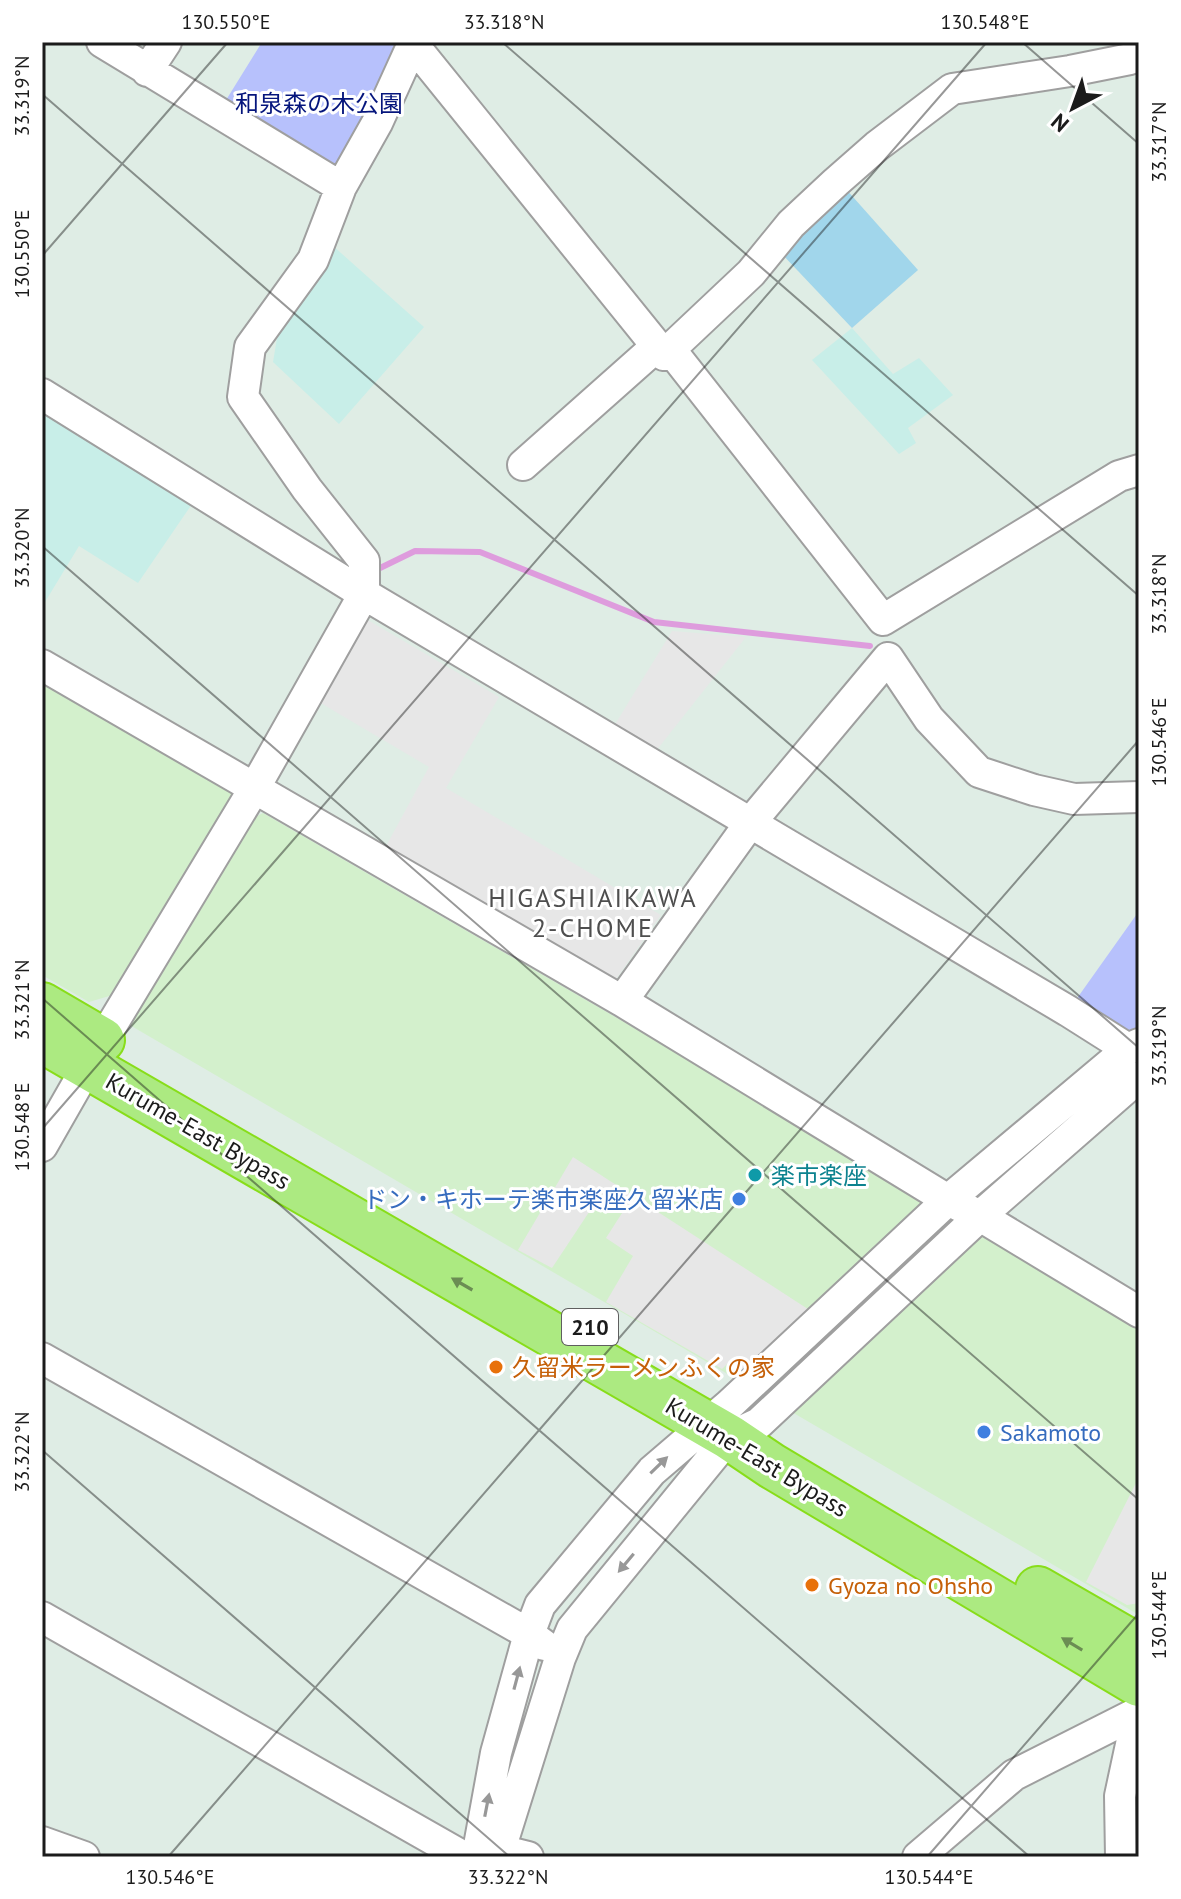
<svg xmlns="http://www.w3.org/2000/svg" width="1181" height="1899" viewBox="0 0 1181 1899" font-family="'PT Sans','Noto Sans JP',sans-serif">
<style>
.commercial{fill:#d3f0cc}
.farmland{fill:#c8eee8}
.grass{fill:#a1d6eb}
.park{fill:#b7c1fc}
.parking{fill:#e7e7e7}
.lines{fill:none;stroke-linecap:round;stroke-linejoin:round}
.stream{stroke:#de9cdd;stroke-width:6}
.minor-casing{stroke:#9f9f9f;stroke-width:34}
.highway-casing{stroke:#88dd1a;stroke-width:48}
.minor{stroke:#fff;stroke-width:30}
.highway{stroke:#acea81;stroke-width:44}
.oneway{fill:#6b8d53}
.oneway2{fill:#989898}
.ticks{fill:none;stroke:#1b1b1b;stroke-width:2;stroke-opacity:0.45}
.culture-dot{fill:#0f9aa8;stroke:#fff;stroke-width:3}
.shop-dot{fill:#3f7fe0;stroke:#fff;stroke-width:3}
.food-dot{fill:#e8710a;stroke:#fff;stroke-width:3}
.labels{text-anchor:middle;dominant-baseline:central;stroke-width:6;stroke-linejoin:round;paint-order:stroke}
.shield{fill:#fff;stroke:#5f5f5f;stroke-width:2}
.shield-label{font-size:22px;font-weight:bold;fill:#1b1b1b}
.park-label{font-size:24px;fill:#05157c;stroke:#fff}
.street-label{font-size:24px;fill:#1b1b1b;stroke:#fff}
.culture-label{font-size:24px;fill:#0d838f;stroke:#fff;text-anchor:start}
.shop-label{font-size:24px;fill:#366cbe;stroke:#fff;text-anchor:end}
.food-label{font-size:24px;fill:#c56008;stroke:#fff;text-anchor:start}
.neighbourhood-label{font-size:26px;letter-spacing:2px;fill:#4e4e4e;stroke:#fff}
.neatline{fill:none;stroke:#1b1b1b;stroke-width:3}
.ticks-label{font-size:20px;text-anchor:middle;fill:#1b1b1b}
</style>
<rect width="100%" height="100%" fill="#dfede5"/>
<!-- commercial -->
<path class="commercial" d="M 42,675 L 241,794 L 116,994 L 89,1002 L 42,975 Z
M 263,813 L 935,1202 L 743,1383 L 128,1024 L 250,820 Z
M 980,1222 L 1139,1320 L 1139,1615 L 785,1408 Z"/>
<!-- farmland -->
<path class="farmland" d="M 332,245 L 424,327 L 339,424 L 273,362 L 280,320 Z
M 852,328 L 893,374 L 919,358 L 953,395 L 908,428 L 916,443 L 899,454 L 812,360 Z
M 42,410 L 192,504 L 138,583 L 79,546 L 42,607 Z"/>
<!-- grass -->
<path class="grass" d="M 845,188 L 918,270 L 852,328 L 781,253 Z"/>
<!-- park -->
<path class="park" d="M 262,42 L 411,42 L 341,187 L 218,113 Z
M 1139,911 L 1139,1044 L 1068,1011 Z"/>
<!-- parking -->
<path class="parking" d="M 366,619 L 499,697 L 446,788 L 661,915 L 614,982 L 385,848 L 429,767 L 319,702 Z
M 672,631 L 746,637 L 652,756 L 611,731 Z
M 573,1157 L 814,1313 L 742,1372 L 728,1363 L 722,1369 L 606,1302 L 633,1256 L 606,1238 L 624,1210 L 601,1194 L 552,1268 L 518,1250 Z
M 1139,1477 L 1139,1603 L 1127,1605 L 1086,1582 Z"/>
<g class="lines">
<!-- stream -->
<path class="stream" d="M 376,570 L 415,551 L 480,552 L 654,622 L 870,646
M 825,1335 L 945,1228"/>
<!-- minor casing -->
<g class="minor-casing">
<path id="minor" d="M 102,42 L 341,187
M 411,42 L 664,355 L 751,273 L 791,224 L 836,182 L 877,146 L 952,89 L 1070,71 L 1130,59
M 147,71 L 166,42
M 670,349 L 883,620 L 1119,476 L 1139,470
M 42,394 L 364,594 L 364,561 L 307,489 L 243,397 L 250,347 L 313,260 L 341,187 L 377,123 L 412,46
M 523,465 L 657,346
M 42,665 L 622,1001 L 948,1200 L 980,1216 L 1139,1312
M 622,1001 L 750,823 L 888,658 L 929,719 L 979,772 L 1034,790 L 1074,799 L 1139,797
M 42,1146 L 102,1041 L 254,789 L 364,594 L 1068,1011 L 1128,1049
M 42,1358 L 529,1634 L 544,1645
M 42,1617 L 464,1857
M 42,1842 L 84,1857
M 477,1857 L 496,1753 L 529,1634 L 540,1605 L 652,1471 L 729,1405 L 948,1200 L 1128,1049 L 1139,1044
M 484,1857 L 504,1837 L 560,1658 L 572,1629 L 729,1437 L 759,1423 L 980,1216 L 1139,1077
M 503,1857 L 516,1854 L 528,1857
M 918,1857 L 1014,1775 L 1139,1712
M 1121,1857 L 1120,1796 L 1138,1712"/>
</g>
<!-- highway casing -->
<g class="highway-casing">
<path id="highway" d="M 42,1005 L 102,1040
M 42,1040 L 729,1437 L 772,1466 L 1139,1684
M 1038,1589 L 1139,1647"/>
</g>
<!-- minor -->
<use href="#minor" class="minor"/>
<!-- highway -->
<use href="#highway" class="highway"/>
</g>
<!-- one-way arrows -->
<defs><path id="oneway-solid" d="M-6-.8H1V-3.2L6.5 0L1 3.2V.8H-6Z" transform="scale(2)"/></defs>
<g class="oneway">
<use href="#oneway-solid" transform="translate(462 1284) rotate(-150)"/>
<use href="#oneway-solid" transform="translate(1072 1644) rotate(-149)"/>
</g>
<g class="oneway2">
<use href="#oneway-solid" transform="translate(659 1465) rotate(-44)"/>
<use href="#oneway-solid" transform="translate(626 1563) rotate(130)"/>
<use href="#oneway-solid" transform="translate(517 1678) rotate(-75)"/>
<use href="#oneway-solid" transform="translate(487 1805) rotate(-79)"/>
</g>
<!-- ticks -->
<path class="ticks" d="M 502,42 L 1139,596M 1022,42 L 1139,144M 42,94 L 1139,1048M 42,256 L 228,42M 42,546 L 1139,1500M 42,998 L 1030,1857M 42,1129 L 987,42M 42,1450 L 510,1857M 168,1857 L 1139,740M 927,1857 L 1139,1613"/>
<!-- markers -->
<circle class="culture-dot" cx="755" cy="1175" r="8"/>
<g class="shop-dot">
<circle cx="739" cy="1199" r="8"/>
<circle cx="984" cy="1432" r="8"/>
</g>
<g class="food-dot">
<circle cx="496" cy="1367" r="8"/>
<circle cx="812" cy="1585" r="8"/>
</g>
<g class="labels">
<!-- shield labels -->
<rect class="shield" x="562" y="1309" width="56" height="36" rx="6"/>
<g class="shield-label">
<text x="590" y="1327">210</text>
</g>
<!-- park labels -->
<g class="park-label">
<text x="319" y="103">和泉森の木公園</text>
</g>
<!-- street labels -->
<g class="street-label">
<text transform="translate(198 1131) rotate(30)">Kurume-East Bypass</text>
<text transform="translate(757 1457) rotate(31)">Kurume-East Bypass</text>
</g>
<!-- culture labels -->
<g class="culture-label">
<text x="771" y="1175">楽市楽座</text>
</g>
<!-- shop labels -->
<g class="shop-label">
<text x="723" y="1199">ドン・キホーテ楽市楽座久留米店</text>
<text x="1000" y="1432" text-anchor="start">Sakamoto</text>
</g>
<!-- food labels -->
<g class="food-label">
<text x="512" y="1367">久留米ラーメンふくの家</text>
<text x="828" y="1585">Gyoza no Ohsho</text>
</g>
<!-- neighbourhood labels -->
<g class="neighbourhood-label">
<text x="593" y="897">HIGASHIAIKAWA<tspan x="593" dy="30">2-CHOME</tspan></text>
</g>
</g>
<!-- border -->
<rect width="1181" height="1899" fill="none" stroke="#ffffff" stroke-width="88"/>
<!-- north arrow -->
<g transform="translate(1073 108) rotate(221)" stroke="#ffffff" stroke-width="6" paint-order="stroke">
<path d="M0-6L14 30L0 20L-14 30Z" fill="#1b1b1b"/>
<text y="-12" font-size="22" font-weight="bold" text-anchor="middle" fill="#1b1b1b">N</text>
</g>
<rect x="44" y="44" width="1093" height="1811" class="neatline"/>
<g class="ticks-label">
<text x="226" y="29">130.550°E</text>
<text x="504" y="29">33.318°N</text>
<text x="985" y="29">130.548°E</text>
<text transform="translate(22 96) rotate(-90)" y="7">33.319°N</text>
<text transform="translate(1159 142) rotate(-90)" y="7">33.317°N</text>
<text transform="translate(22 254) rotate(-90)" y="7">130.550°E</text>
<text transform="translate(22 548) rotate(-90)" y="7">33.320°N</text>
<text transform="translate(1159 594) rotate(-90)" y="7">33.318°N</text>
<text transform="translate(1159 742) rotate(-90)" y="7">130.546°E</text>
<text transform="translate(22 1000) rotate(-90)" y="7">33.321°N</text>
<text transform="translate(1159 1046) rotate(-90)" y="7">33.319°N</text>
<text transform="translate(22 1127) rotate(-90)" y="7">130.548°E</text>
<text transform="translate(22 1452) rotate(-90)" y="7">33.322°N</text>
<text transform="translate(1159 1615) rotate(-90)" y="7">130.544°E</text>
<text x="170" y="1884">130.546°E</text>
<text x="508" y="1884">33.322°N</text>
<text x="929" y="1884">130.544°E</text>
</g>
</svg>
